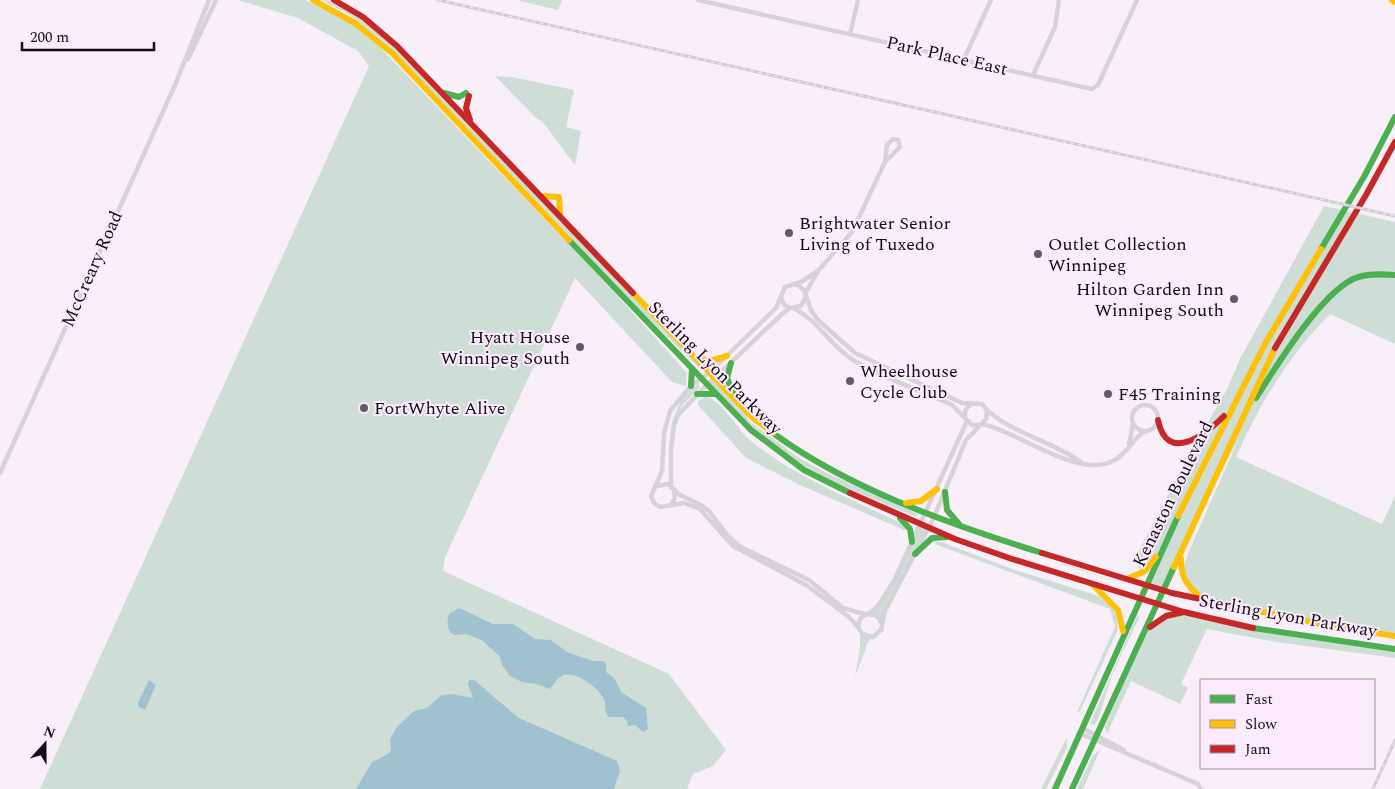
<svg xmlns="http://www.w3.org/2000/svg" width="1395" height="789" viewBox="0 0 1395 789" font-family="Spectral,serif">
<style>
.green{fill:#ceded6}
.water{fill:#a0c1cf}
.lines{fill:none;stroke-linecap:round;stroke-linejoin:round}
.street{stroke:#d6d3d6;stroke-width:4.5}
.fast{stroke:#4caf50;stroke-width:6}
.slow{stroke:#ffc107;stroke-width:6}
.jam{stroke:#c62828;stroke-width:6}
.rail-casing{stroke:#cecbce;stroke-width:3}
.rail{stroke:#fbebfd;stroke-width:1;stroke-dasharray:4;stroke-linecap:butt}
.poi-dot{fill:#625a64;stroke:#fbebfd;stroke-width:2}
.labels{text-anchor:middle;dominant-baseline:central;stroke-width:4;stroke-linejoin:round;paint-order:stroke}
.street-label{font-size:18px;fill:#120a14;stroke:#fbebfd}
.poi-label{font-size:18px;fill:#120a14;stroke:#fbebfd;text-anchor:start}
</style>
<rect width="100%" height="100%" fill="#f8eff9"/>
<!-- green -->
<path class="green" d="M 238,0 L 305,0 L 350,22 L 375,42 L 603,280 L 687,373 L 686,386 L 672,382 L 575,278 L 445,557 L 443,571 L 669,674 L 726,750 L 713,766 L 693,774 L 687,789 L 40,789 L 369,66 L 358,51 L 298,18 Z
M 322,0 C 345,0 370,26 387,40 L 701,368 L 698,367 L 646,316 L 390,47 L 351,16 Z
M 517,0 L 562,0 L 558,10 Z
M 495,76 L 512,77 L 574,90 L 566,127 L 581,131 L 575,165 L 542,121 L 536,118 Z
M 1324,206 L 1395,222 L 1395,344 L 1330,314 C 1288,357 1260,403 1236,457 L 1382,524 L 1395,496 L 1395,636 L 1207,602 L 1187,587 L 1183,568 L 1189,551 L 1240,436 L 1198,516 L 1164,591 L 1146,585 L 1161,551 L 1142,575 L 1135,559 L 1179,473 L 1227,389 L 1240,359 Z
M 715,378 L 742,406 L 749,421 L 799,458 L 825,472 L 918,514 L 916,517 C 880,501 842,488 808,468 C 770,447 739,414 707,385 Z
M 698,384 L 700,387 L 682,406 L 670,427 L 681,400 Z
M 705,397 C 720,397 738,431 751,441 C 795,477 849,498 901,523 L 907,529 L 904,530 L 800,485 L 746,458 L 698,405 L 698,401 Z
M 921,524 L 928,528 L 881,622 L 870,613 L 894,581 Z
M 933,541 L 944,543 L 1015,570 L 1099,596 L 1112,606 L 1117,618 L 1118,630 L 1080,711 L 1077,712 L 1115,627 L 1110,609 L 937,545 Z
M 1060,563 L 1128,585 L 1060,564 Z
M 1184,612 L 1265,631 L 1395,649 L 1395,658 L 1276,642 L 1207,629 L 1181,684 L 1188,688 L 1180,704 L 1131,681 L 1107,734 L 1105,727 L 1145,633 L 1153,624 Z
M 1138,614 L 1139,618 L 1112,675 L 1098,720 L 1094,725 L 1090,724 L 1091,721 Z
M 860,631 L 873,637 L 868,642 L 855,677 L 860,647 Z
M 1067,737 L 1067,748 L 1046,789 L 1041,789 Z
M 1100,750 L 1083,789 L 1077,789 L 1093,755 Z"/>
<!-- water -->
<path class="water" d="M 459,608 L 493,624 L 513,624 L 535,639 L 551,640 L 567,652 L 593,661 L 603,661 L 606,664 L 606,672 L 615,679 L 621,692 L 646,708 L 648,729 L 643,732 L 635,725 L 628,726 L 627,721 L 623,717 L 609,717 C 603,710 607,705 604,699 C 599,688 576,671 564,675 C 557,677 554,685 550,689 L 536,684 L 522,682 L 510,676 L 502,665 L 500,657 L 482,640 L 466,634 L 454,635 C 446,631 447,622 449,614 Z
M 149,680 L 156,685 L 145,710 L 138,706 L 138,703 Z
M 469,680 L 474,680 L 519,718 L 617,761 L 620,771 L 614,789 L 356,789 L 372,762 L 388,754 L 391,750 L 390,739 L 397,727 L 414,711 L 427,708 L 442,695 L 452,694 L 473,698 L 468,685 Z"/>
<g class="lines">
<!-- street -->
<path class="street" d="M 698,0 L 1092,89 L 1098,85 L 1137,0
M 850,34 L 858,0
M 188,59 L 216,0
M 964,59 L 991,0
M 1033,75 L 1055,27 L 1059,0
M 818,271 L 801,282 L 785,287 L 776,308 L 710,372 L 691,386 L 670,411 L 664,433 L 662,471 L 651,496 L 654,503 L 660,507 L 684,503 L 700,509 L 733,546 L 806,585 L 849,617 L 858,627
M 796,284 L 804,290 L 811,310 L 817,319 L 855,353 L 962,403 L 982,404 L 987,410 L 986,419 L 966,440 L 934,517 L 885,611 L 881,630 L 873,637 L 862,634 L 858,627 L 860,619 L 866,614 L 876,615 L 881,622
M 805,294 L 818,271 L 852,232 L 885,162 L 887,145 L 893,139 L 898,140 L 900,147 L 885,162
M 781,298 L 784,305 L 790,308
M 795,309 C 818,321 831,346 853,360 C 884,379 920,390 952,405 L 965,418
M 971,403 L 965,411 L 965,418 L 972,425 L 979,425
M1132 418a13 13 0 1 1 26 0a13 13 0 1 1-26 0Z
M 987,410 C 1015,435 1053,441 1082,463
M 982,424 C 1019,431 1083,484 1118,458 C 1128,451 1134,438 1145,431
M 1129,444 L 1133,424
M 0,473 L 175,85 L 209,0
M 657,486 L 668,484 L 680,495 L 701,505 L 709,511 L 728,536 L 739,546 L 809,580 L 843,608 L 864,614
M 671,487 L 671,450 L 674,425 L 678,415 L 704,388 L 782,314 L 790,308 L 801,306 L 805,298
M 671,505 L 675,498 L 674,490
M 870,613 L 878,606 L 894,581 L 967,421
M 1082,728 L 1124,750
M 1079,733 L 1198,784 L 1201,789"/>
<!-- fast -->
<path class="fast" d="M 444,93 L 459,97 L 466,93
M 569,240 L 751,430 L 804,470 L 850,493
M 1321,249 L 1365,175 L 1395,117
M 731,363 L 727,378 L 733,392
M 691,386 L 692,369
M 697,394 L 716,394
M 1256,398 C 1277,365 1319,296 1353,279 C 1365,273 1382,274 1395,275
M 773,433 C 849,489 952,525 1042,553
M 945,492 L 947,510 L 959,524
M 900,518 L 910,529 L 912,542
M 915,554 L 932,538 L 947,537
M 1253,628 L 1395,649
M 1055,789 L 1178,516
M 1072,789 L 1174,567"/>
<!-- slow -->
<path class="slow" d="M 313,0 L 355,23 L 392,53 L 569,240
M 1392,0 L 1395,2
M 542,196 L 559,197 L 560,214
M 633,293 L 752,417 L 773,433
M 700,358 L 710,361 L 727,356
M 906,503 L 921,501 L 937,489
M 1178,516 L 1265,344 L 1321,249
M 1181,559 C 1180,580 1191,590 1207,602
M 1174,567 L 1275,348
M 1127,579 L 1145,571 L 1156,557
M 1092,584 L 1118,610 L 1123,631
M 1224,604 L 1330,626 L 1395,636"/>
<!-- jam -->
<path class="jam" d="M 334,0 L 363,17 L 397,46 L 633,293
M 469,96 L 466,108 L 470,120
M 1275,348 L 1366,195 L 1395,142
M 1158,420 C 1167,465 1206,434 1224,416
M 850,493 L 955,539 L 1012,559 L 1184,612 L 1253,628
M 1042,553 L 1172,593 L 1224,604
M 1150,627 L 1166,616 L 1184,612"/>
<!-- rail casing -->
<g class="rail-casing">
<path id="rail" d="M 438,0 L 1395,216
M 1373,789 L 1395,740"/>
</g>
<!-- rail -->
<use href="#rail" class="rail"/>
</g>
<!-- markers -->
<g class="poi-dot">
<circle cx="789" cy="233" r="5"/>
<circle cx="1038" cy="254" r="5"/>
<circle cx="1234" cy="299" r="5"/>
<circle cx="580" cy="347" r="5"/>
<circle cx="850" cy="381" r="5"/>
<circle cx="1108" cy="394" r="5"/>
<circle cx="364" cy="408" r="5"/>
</g>
<g class="labels">
<!-- street labels -->
<g class="street-label">
<text transform="translate(947 56) rotate(13)">Park Place East</text>
<text transform="translate(92 269) rotate(-66)">McCreary Road</text>
<text transform="translate(715 368) rotate(45)">Sterling Lyon Parkway</text>
<text transform="translate(1173 494) rotate(-64)">Kenaston Boulevard</text>
<text transform="translate(1288 616) rotate(10)">Sterling Lyon Parkway</text>
</g>
<!-- poi labels -->
<g class="poi-label">
<text x="799" y="223">Brightwater Senior<tspan x="799" dy="21">Living of Tuxedo</tspan></text>
<text x="1048" y="244">Outlet Collection<tspan x="1048" dy="21">Winnipeg</tspan></text>
<text x="1224" y="289" text-anchor="end">Hilton Garden Inn<tspan x="1224" dy="21">Winnipeg South</tspan></text>
<text x="570" y="337" text-anchor="end">Hyatt House<tspan x="570" dy="21">Winnipeg South</tspan></text>
<text x="860" y="371">Wheelhouse<tspan x="860" dy="21">Cycle Club</tspan></text>
<text x="1118" y="394">F45 Training</text>
<text x="374" y="408">FortWhyte Alive</text>
</g>
</g>
<!-- legend -->
<rect x="1200" y="679" width="175" height="90" fill="#fbebfd" stroke="#9e91a0"/>
<rect x="1210" y="695" width="25" height="8" fill="#4caf50" stroke="#9e91a0"/>
<text x="1245" y="704" font-size="15" fill="#120a14">Fast</text>
<rect x="1210" y="720" width="25" height="8" fill="#ffc107" stroke="#9e91a0"/>
<text x="1245" y="729" font-size="15" fill="#120a14">Slow</text>
<rect x="1210" y="745" width="25" height="8" fill="#c62828" stroke="#9e91a0"/>
<text x="1245" y="754" font-size="15" fill="#120a14">Jam</text>
<!-- north arrow -->
<g transform="translate(45 744) rotate(21)" stroke="#fbebfd" stroke-width="4" paint-order="stroke">
<path d="M0-4L9 19L0 12L-9 19Z" fill="#120a14"/>
<text y="-8" font-size="14" font-weight="bold" text-anchor="middle" fill="#120a14">N</text>
</g>
<!-- scale -->
<path d="M22 42v8h132v-8" fill="none" stroke="#120a14" stroke-width="2.5"/>
<text x="30" y="42" font-size="15" fill="#120a14" stroke="#fbebfd" stroke-width="4" paint-order="stroke">200 m</text>
</svg>
